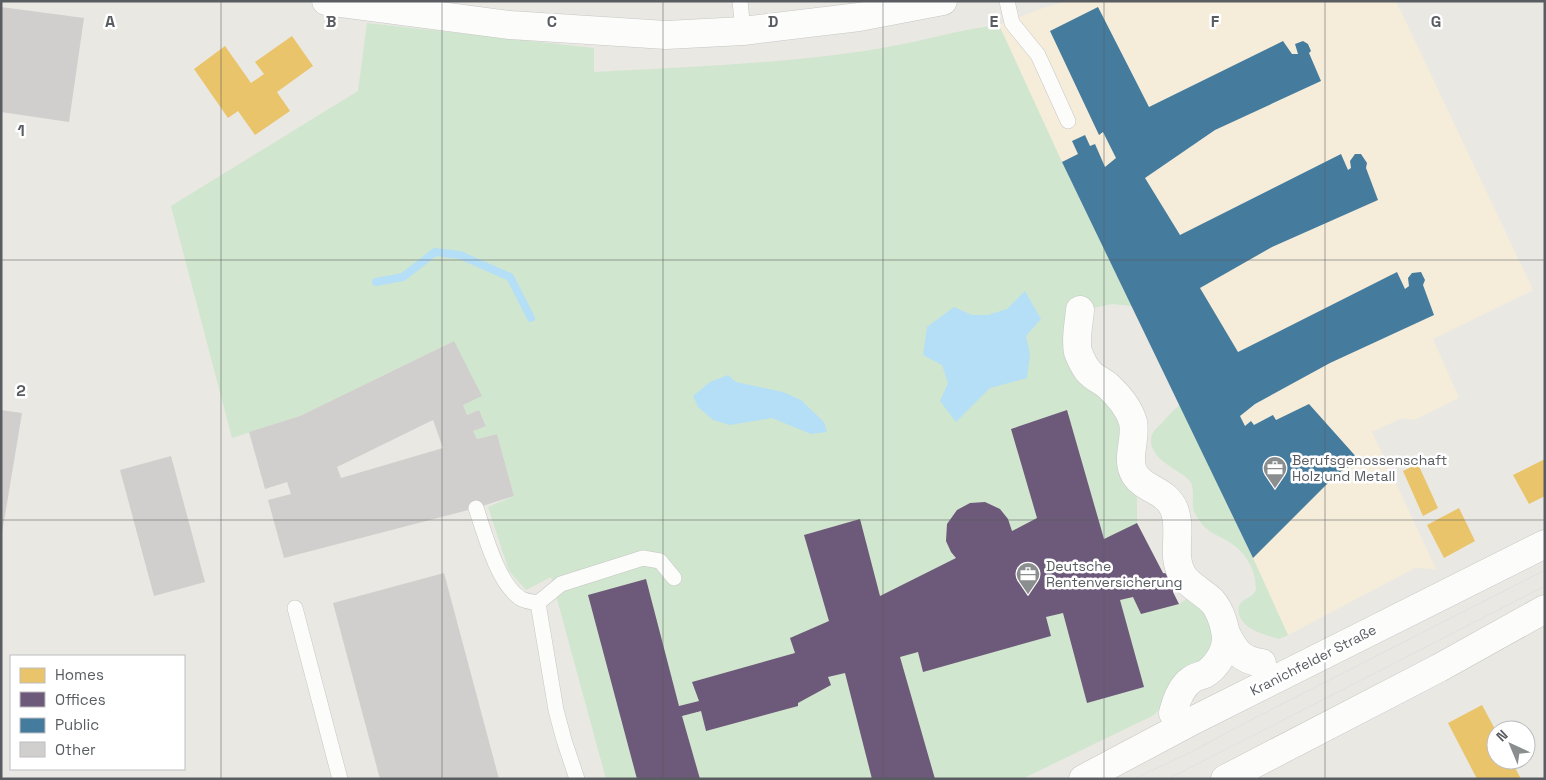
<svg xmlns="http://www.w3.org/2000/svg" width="1546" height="780" viewBox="0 0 1546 780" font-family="'Space Grotesk',sans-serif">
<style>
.commercial{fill:#f5edda}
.green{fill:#d1e6ce}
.water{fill:#b4dff7}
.homes{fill:#e9c46a}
.offices{fill:#6d597a}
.public{fill:#457b9d}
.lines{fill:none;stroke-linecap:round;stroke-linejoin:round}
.stream{stroke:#b4dff7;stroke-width:8}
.building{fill:#d1cfcd;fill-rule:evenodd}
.lane-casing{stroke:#c6c6c5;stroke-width:16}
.street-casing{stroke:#c6c6c5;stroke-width:29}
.secondary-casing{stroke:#c5c5c3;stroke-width:29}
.lane{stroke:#fcfcfb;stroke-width:15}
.street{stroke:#fcfcfb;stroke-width:28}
.secondary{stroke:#fcfcfb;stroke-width:28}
.tram{stroke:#e1e2e1;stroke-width:1}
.grid{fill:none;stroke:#595d61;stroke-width:1;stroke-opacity:0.55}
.labels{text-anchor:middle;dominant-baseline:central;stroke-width:5;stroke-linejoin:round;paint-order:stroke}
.poi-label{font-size:14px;fill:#595d61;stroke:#fff;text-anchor:start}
.street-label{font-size:14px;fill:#595d61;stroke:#fff}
.grid-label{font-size:16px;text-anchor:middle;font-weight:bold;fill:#595d61;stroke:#fff;stroke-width:5;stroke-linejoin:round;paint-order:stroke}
</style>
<rect width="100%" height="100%" fill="#e9e8e3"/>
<!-- commercial -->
<path class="commercial" d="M 1067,1 L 1396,1 L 1533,290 L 1433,339 L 1459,398 L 1414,420 L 1402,418 L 1372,432 L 1436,569 L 1415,568 L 1288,635 L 1253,558 L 1062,162 L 999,25 L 1043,8 Z"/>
<!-- green -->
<path class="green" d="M 367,23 L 594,48 L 594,72 C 685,67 775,64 864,51 C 910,45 954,30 999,25 L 1062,162 L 1132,306 L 1112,304 L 1074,312 L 1114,400 L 1137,498 L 1137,523 L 1163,573 L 1169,574 L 1173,592 L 1179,604 L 1186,599 L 1197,601 L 1221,641 L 1154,715 L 1022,779 L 606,779 L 551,577 L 526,590 L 509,571 L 488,507 L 514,496 L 497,434 L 477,439 L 473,431 L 486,425 L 479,410 L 467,415 L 463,405 L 454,341 L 300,416 L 232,438 L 171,206 L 358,91 Z
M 1180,405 L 1253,558 L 1288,635 L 1279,639 C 1265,634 1244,631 1239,614 C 1238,610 1238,606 1241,603 C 1246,597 1251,599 1256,590 C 1256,568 1245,551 1226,540 C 1215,534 1206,531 1199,520 C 1196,516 1193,511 1193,506 C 1192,498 1195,487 1189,480 C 1182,473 1171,468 1164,462 C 1155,456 1147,443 1153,433 C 1155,429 1158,427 1161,424 C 1167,417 1172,411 1180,405 Z"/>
<!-- water -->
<path class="water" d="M 1025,291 L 1041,319 L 1026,336 L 1030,354 L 1027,378 L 990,388 L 956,422 L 940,401 L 948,383 L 942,365 L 923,355 L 927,327 L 954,307 L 972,315 L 988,315 L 1007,309 Z
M 728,375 L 736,382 L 783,392 L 801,400 L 824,422 L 827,432 L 811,434 L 772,418 L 730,425 L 713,420 L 698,407 L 693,396 L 710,382 Z"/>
<!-- homes -->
<path class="homes" d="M 292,36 L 313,66 L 277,92 L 290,111 L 255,135 L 238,111 L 228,118 L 194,69 L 225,46 L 251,83 L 264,74 L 255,62 Z
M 1545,459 L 1545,496 L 1529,504 L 1513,475 Z
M 1418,464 L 1438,508 L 1423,516 L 1403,471 Z
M 1459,508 L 1475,541 L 1444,558 L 1427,525 Z
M 1482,705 L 1496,731 L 1496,760 L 1511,760 L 1521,779 L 1477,779 L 1448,723 Z"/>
<!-- offices -->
<path class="offices" d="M 1067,410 L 1104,539 L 1137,523 L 1163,573 L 1169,574 L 1176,586 L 1173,592 L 1179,604 L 1141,614 L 1133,597 L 1120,600 L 1144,687 L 1087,703 L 1063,613 L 1046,617 L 1051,636 L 923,672 L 918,652 L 900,657 L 935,779 L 872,779 L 845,673 L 828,677 L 831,685 L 798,703 L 798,706 L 706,731 L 701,711 L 682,716 L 700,779 L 637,779 L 588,595 L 646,579 L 679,706 L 699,701 L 692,682 L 795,653 L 790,638 L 829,621 L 804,535 L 860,519 L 880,596 L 956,558 L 951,552 L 946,541 L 947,524 L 957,510 L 970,503 L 985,502 L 1000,509 L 1008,519 L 1012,531 L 1037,518 L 1011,429 Z"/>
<!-- public -->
<path class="public" d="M 1098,7 L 1149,107 L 1283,41 L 1292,54 L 1298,54 L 1295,44 L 1303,41 L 1308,44 L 1311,51 L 1309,53 L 1321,81 L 1215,130 L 1145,178 L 1180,235 L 1341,154 L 1348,170 L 1351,168 L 1350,161 L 1355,154 L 1361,154 L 1367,163 L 1366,168 L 1378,200 L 1272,247 L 1200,288 L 1238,352 L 1397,272 L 1405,289 L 1409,286 L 1408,278 L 1412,273 L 1421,272 L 1425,280 L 1423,285 L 1434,315 L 1330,363 L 1255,404 L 1240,416 L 1245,426 L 1251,421 L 1254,425 L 1273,415 L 1276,420 L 1309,404 L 1359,460 L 1337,474 L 1253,558 L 1062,162 L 1078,154 L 1072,141 L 1085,135 L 1090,146 L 1095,144 L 1105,167 L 1116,158 L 1103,132 L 1099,135 L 1050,31 Z"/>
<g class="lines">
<!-- stream -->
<path class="stream" d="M 376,282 L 403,277 L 435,252 L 460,255 L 510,277 L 531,318"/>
</g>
<!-- building -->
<path class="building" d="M 1,7 L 84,18 L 69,122 L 1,112 Z
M 454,341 L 482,396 L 463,405 L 467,415 L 479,410 L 486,426 L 473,431 L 477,439 L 497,434 L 514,496 L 476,508 L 284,558 L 268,500 L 291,494 L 287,482 L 265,489 L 249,432 L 300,416 ZM 433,420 L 443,448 L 341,478 L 337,467 Z
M 1,410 L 22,413 L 2,533 L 1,533 Z
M 171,456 L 205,582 L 154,596 L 120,470 Z
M 444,573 L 499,779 L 380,779 L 333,603 Z"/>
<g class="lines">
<!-- lane casing -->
<g class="lane-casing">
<path id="lane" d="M 740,1 L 743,31
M 1007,1 L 1012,23 L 1038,55 L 1068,121
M 476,508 C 485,534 497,582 520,598 C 524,601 533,602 538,603 L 556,710 L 564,740 L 577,779
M 538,603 L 561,584 L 643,558 L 660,561 L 674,578
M 295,608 L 340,779"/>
</g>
<!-- street casing -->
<g class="street-casing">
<path id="street" d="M 326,1 L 510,25 L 666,35 L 743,31 L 859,17 L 943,1
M 1080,310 C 1079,323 1075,339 1078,352 C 1080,357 1085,368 1089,372 C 1093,377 1102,381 1107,385 C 1118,395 1129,408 1133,422 C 1137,439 1125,459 1135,475 C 1145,490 1166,490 1174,509 C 1183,531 1170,556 1183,576 C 1191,587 1203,592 1212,601 C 1220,610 1226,627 1226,640 C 1225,653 1216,667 1205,674 C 1200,676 1195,677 1191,680 C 1181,687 1176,701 1173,713
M 1225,631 C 1234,650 1240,660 1262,663"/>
</g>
<!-- secondary casing -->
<g class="secondary-casing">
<path id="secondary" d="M 1083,779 L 1194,720 L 1545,544
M 1225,779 L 1439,668 L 1545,609"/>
</g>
<!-- lane -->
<use href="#lane" class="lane"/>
<!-- street -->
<use href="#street" class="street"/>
<!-- secondary -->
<use href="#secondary" class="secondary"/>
<!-- tram -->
<path class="tram" d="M 1134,779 L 1193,751 L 1243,724 L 1545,570
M 1168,779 L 1545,586"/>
</g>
<!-- grid -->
<path class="grid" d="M 221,1 L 221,779M 442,1 L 442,779M 663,1 L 663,779M 883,1 L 883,779M 1104,1 L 1104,779M 1325,1 L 1325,779M 1,260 L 1545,260M 1,520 L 1545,520"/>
<!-- icons -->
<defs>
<g id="office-pin" transform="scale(1.25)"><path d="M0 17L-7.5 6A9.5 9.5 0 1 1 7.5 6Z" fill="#8b8e8e" stroke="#fff"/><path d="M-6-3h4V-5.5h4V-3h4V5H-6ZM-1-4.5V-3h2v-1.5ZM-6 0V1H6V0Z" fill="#fff"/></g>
</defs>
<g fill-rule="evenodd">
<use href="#office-pin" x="1275" y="468"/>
<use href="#office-pin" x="1028" y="574"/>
</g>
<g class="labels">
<!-- poi labels -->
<g class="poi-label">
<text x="1292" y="460">Berufsgenossenschaft<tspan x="1292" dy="16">Holz und Metall</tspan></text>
<text x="1046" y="566">Deutsche<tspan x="1046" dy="16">Rentenversicherung</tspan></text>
</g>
<!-- street labels -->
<g class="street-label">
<text transform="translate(1313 660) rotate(-27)">Kranichfelder Straße</text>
</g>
</g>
<g class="grid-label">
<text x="110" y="27">A</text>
<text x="331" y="27">B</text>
<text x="552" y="27">C</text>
<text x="773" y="27">D</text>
<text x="994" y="27">E</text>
<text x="1215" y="27">F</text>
<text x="1436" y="27">G</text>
<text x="21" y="136">1</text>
<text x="21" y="396">2</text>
</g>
<!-- border -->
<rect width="1546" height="780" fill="none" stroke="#595d61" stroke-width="5"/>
<!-- legend -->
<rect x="10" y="655" width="175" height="115" fill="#ffffff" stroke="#bdbec0"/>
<rect x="20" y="668" width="25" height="15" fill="#e9c46a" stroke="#bdbec0"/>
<text x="55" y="680" font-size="15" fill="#595d61">Homes</text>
<rect x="20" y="692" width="25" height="15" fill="#6d597a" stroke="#bdbec0"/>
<text x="55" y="705" font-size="15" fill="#595d61">Offices</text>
<rect x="20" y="718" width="25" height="15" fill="#457b9d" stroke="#bdbec0"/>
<text x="55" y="730" font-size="15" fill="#595d61">Public</text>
<rect x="20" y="742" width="25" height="15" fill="#d1cfcd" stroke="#bdbec0"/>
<text x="55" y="755" font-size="15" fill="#595d61">Other</text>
<!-- north arrow -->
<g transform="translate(1511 745) rotate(316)"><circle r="24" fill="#ffffff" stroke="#bdbec0"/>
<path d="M0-4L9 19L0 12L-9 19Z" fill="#8b8e8e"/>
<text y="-8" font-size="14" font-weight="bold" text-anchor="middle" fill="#595d61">N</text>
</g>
</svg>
